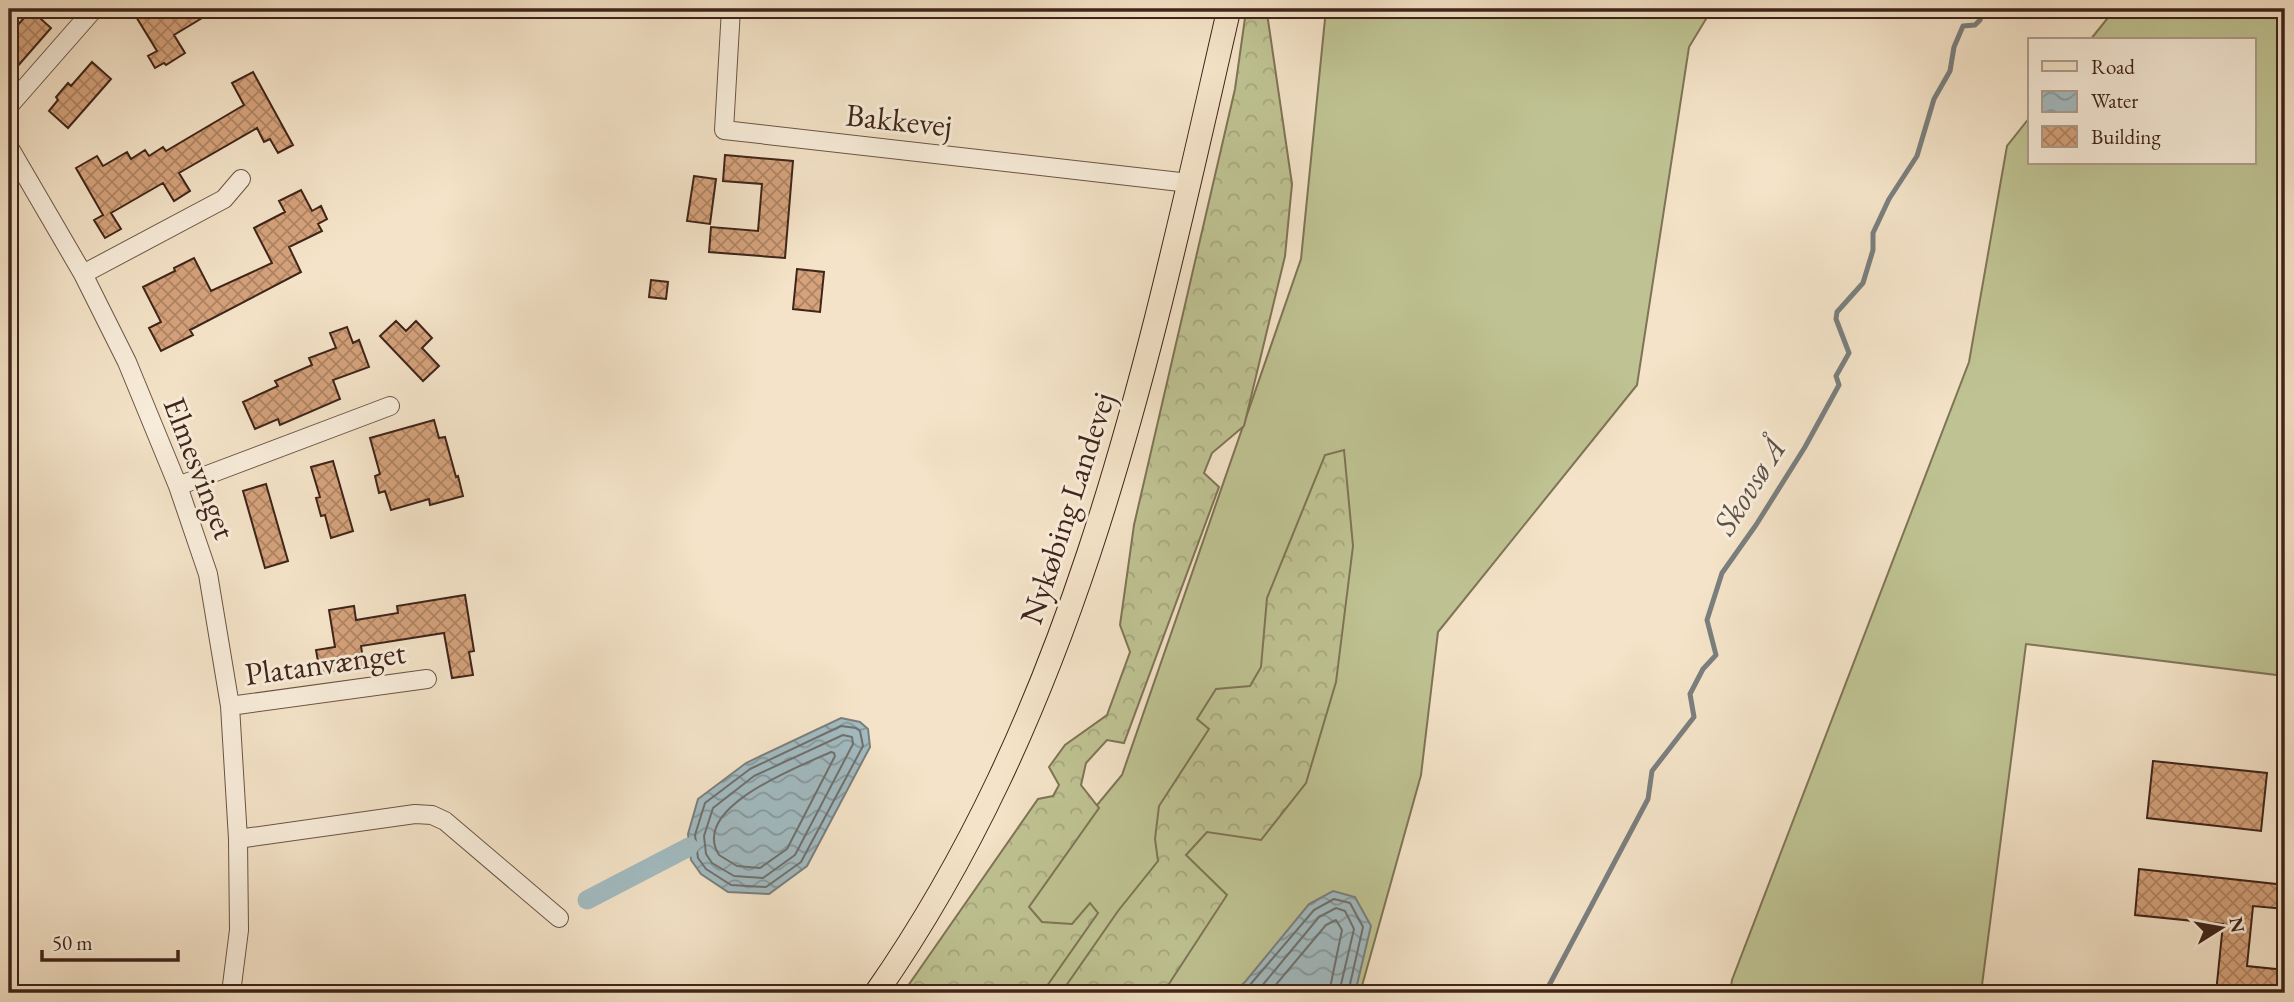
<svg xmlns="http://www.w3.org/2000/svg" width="2294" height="1002" viewBox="0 0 2294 1002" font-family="'EB Garamond',serif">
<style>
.grass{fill:#bfc393;stroke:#7f7456;stroke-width:2}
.forest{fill:url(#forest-crowns);stroke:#7f7456;stroke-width:2}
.water{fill:url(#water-waves);stroke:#7a7f7e;stroke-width:2}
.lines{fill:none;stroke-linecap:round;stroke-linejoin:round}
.shore{stroke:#70706d;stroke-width:2}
.stream{stroke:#7a7f7e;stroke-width:5}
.canal{stroke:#a2bbc1;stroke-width:19}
.building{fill:url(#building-cross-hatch);stroke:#3f2419;stroke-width:2}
.minor-casing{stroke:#6c5445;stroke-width:20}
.major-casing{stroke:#3f2419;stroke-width:25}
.minor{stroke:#f8eddb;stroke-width:18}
.major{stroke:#f4e3c8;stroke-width:23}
.labels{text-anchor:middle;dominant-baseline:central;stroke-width:6;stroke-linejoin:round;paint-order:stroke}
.street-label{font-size:32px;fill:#3f2419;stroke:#f8eddb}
.water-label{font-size:33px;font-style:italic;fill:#5d514b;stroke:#f8eddb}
</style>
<defs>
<pattern id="forest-crowns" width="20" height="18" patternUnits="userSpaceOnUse" patternTransform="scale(1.75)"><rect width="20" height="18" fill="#bfc393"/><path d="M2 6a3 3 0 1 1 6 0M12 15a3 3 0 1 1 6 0" fill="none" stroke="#a5a77e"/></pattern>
<pattern id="water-waves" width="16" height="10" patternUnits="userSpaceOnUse" patternTransform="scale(1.75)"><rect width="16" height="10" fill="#a2bbc1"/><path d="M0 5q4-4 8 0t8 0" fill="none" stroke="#85989c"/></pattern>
<pattern id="building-cross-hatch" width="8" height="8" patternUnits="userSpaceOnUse" patternTransform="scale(1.75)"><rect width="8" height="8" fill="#d5a27b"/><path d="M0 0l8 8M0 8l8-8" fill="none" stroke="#ae8464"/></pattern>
</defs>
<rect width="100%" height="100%" fill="#f4e3c8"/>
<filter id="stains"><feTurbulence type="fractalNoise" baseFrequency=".00286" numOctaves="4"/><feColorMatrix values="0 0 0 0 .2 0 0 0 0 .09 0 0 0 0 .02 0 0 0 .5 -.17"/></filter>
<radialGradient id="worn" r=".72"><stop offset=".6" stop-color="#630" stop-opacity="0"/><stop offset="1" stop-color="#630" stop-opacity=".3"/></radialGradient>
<!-- grass -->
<path class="grass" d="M 1326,9 L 1712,9 L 1689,47 L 1637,385 L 1438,632 L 1421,775 L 1360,993 L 941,993 L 1122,775 L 1301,259 Z
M 2115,9 L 2285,9 L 2285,676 L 2026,644 L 1981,993 L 1730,993 L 1732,980 L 1969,362 L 2007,146 L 2030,117 L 2030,163 L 2254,163 L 2254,40 L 2090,40 Z"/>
<!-- forest -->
<path class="forest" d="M 1255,9 L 1267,13 L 1292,184 L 1285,256 L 1244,426 L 1212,453 L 1204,473 L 1219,487 L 1124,743 L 1107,740 L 1086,763 L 1081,785 L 1099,808 L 1029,907 L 1042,922 L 1072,924 L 1090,903 L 1098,913 L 1042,993 L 903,993 L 1038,799 L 1053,796 L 1059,785 L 1049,767 L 1065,745 L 1107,715 L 1130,652 L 1120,625 L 1134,525 L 1235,89 L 1245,18 Z
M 1344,450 L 1353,546 L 1336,682 L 1306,783 L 1261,840 L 1207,832 L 1186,855 L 1227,895 L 1163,993 L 1061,993 L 1118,911 L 1158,861 L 1155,839 L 1159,806 L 1209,729 L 1197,719 L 1216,689 L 1250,686 L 1261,667 L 1267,598 L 1325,455 Z"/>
<!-- water -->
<path class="water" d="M 841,718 L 860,722 L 868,729 L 870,747 L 807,866 L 769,894 L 728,892 L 701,874 L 691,860 L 688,834 L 698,799 L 746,763 Z
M 1333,891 L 1355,897 L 1371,926 L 1355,993 L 1232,993 L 1245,982 L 1309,904 Z"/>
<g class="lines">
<!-- shore -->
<path class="shore" d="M 841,726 L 856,728 L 860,731 L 863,746 L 801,862 L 766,887 L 731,885 L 706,869 L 698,858 L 695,835 L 705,803 L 750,769 Z
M 843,735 L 852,737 L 853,744 L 795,855 L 763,878 L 734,876 L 712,863 L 706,854 L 704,836 L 713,808 L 754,776 Z
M 831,752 L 834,753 L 835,756 L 787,849 L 760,868 L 737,866 L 719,855 C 689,807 801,766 831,752 Z
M 1243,993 L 1314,910 L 1334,899 L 1350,903 L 1363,927 L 1348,993
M 1256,993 L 1319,917 L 1336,908 L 1345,911 L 1354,929 L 1339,993
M 1269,993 L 1326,925 L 1336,920 L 1342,930 L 1329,993"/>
<!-- stream -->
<path class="stream" d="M 1545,993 L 1648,799 L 1652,771 L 1694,717 L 1690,694 L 1703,669 L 1716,655 L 1707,620 L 1722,573 L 1756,525 L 1805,447 L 1839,385 L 1836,376 L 1849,353 L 1836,319 L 1837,312 L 1863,283 L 1873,250 L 1873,233 L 1889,199 L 1917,156 L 1934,99 L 1950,71 L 1954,47 L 1963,26 L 1975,25 L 1980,20 L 1984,9"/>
<!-- canal -->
<path class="canal" d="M 587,900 L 689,847"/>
</g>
<!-- building -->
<path class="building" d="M 145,9 L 217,9 L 174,35 L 185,53 L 166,65 L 164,63 L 155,68 L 148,56 L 157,51 L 135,15 Z
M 31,10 L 51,28 L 9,76 L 9,35 Z
M 92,62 L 111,79 L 68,128 L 49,111 L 58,100 L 56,97 L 68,83 L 71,86 Z
M 253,72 L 293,145 L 278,153 L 270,139 L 264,142 L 257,128 L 179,173 L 190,191 L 174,201 L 163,183 L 111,213 L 121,229 L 105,238 L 94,220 L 103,215 L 76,168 L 97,156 L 103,166 L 127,152 L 131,159 L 145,150 L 149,156 L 163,147 L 166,151 L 244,105 L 232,83 Z
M 725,155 L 793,161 L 785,258 L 709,252 L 711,227 L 758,231 L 762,184 L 723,181 Z
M 694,176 L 716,179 L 710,224 L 687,221 Z
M 301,190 L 312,211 L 321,206 L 327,219 L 318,224 L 322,231 L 289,247 L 301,272 L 190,330 L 193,335 L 161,351 L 149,328 L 161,322 L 143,287 L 175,271 L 174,268 L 194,258 L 211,291 L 272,263 L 254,228 L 285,212 L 279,201 Z
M 797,269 L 824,272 L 820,312 L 793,309 Z
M 651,280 L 668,282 L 666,299 L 649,297 Z
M 396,321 L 406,331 L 416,321 L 432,338 L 422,348 L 439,366 L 423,381 L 380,336 Z
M 347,327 L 353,343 L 359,340 L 369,367 L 333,380 L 340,399 L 280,425 L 278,419 L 255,429 L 243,402 L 278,386 L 275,381 L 312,365 L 309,358 L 336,348 L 330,333 Z
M 434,420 L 439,438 L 445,437 L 456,477 L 458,476 L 463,496 L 430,505 L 429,499 L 391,510 L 385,491 L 379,493 L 375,476 L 380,474 L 370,438 Z
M 333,461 L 353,531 L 331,538 L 325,515 L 321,516 L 316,498 L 320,497 L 311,467 Z
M 266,484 L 288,561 L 265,568 L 243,491 Z
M 465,595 L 474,651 L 469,652 L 473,675 L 452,678 L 444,633 L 361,646 L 364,666 L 320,673 L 316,650 L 335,647 L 329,610 L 354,606 L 356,620 L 398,613 L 397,606 Z
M 2153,761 L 2267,773 L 2261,831 L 2147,818 Z
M 2139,869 L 2285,885 L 2285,909 L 2253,906 L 2247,966 L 2285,970 L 2285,993 L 2216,993 L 2223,924 L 2135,915 Z"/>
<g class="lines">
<!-- minor casing -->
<g class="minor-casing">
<path id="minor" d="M 731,9 L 724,130 L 1189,183
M 9,106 L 94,9
M 9,147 L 83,274 L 127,362 L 178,486 L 208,574 L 230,706 L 238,839 L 239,930 L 231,993
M 83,274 L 224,199 L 241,179
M 178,486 L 390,406
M 230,706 L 427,679
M 238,839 L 415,814 L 432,815 L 445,821 L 559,918"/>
</g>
<!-- major casing -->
<g class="major-casing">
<path id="major" d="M 876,993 C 1081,699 1150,352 1229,9"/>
</g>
<!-- minor -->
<use href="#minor" class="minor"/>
<!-- major -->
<use href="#major" class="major"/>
</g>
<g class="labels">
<!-- street labels -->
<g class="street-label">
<text transform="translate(899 120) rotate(6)">Bakkevej</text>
<text transform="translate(200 468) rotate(69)">Elmesvinget</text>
<text transform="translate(1067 508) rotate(-72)">Nykøbing Landevej</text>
<text transform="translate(325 663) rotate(-8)">Platanvænget</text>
</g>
<!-- water labels -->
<g class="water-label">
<text transform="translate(1749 486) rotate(-58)">Skovsø Å</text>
</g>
</g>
<!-- margin -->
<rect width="2294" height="1002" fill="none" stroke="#f4e3c8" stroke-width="35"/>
<rect x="10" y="10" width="2273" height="981" fill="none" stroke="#3f2419" stroke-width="3.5"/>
<rect x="18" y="18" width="2259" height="967" fill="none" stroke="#3f2419" stroke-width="2"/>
<!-- legend -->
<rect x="2028" y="38" width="228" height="126" fill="#f8eddb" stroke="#ae9d8d" stroke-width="2"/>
<rect x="2042" y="61" width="35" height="10" fill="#f4e3c8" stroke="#ae9d8d" stroke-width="2"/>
<text x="2091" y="74" font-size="21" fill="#3f2419">Road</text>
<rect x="2042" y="91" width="35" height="21" fill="url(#water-waves)" stroke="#ae9d8d" stroke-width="2"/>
<text x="2091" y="108" font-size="21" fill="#3f2419">Water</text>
<rect x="2042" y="126" width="35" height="21" fill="url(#building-cross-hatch)" stroke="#ae9d8d" stroke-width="2"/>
<text x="2091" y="144" font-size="21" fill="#3f2419">Building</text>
<!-- north arrow -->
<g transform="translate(2221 928) rotate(79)" stroke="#f8eddb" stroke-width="5" paint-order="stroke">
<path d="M0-5L12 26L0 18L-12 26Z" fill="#3f2419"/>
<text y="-10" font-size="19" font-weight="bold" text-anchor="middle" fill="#3f2419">N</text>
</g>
<!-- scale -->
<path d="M42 950v10h136v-10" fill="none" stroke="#3f2419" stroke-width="3.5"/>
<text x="52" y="950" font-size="21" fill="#3f2419" stroke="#f8eddb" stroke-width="5" paint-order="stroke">50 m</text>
<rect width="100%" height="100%" filter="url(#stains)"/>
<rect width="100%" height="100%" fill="url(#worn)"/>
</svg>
